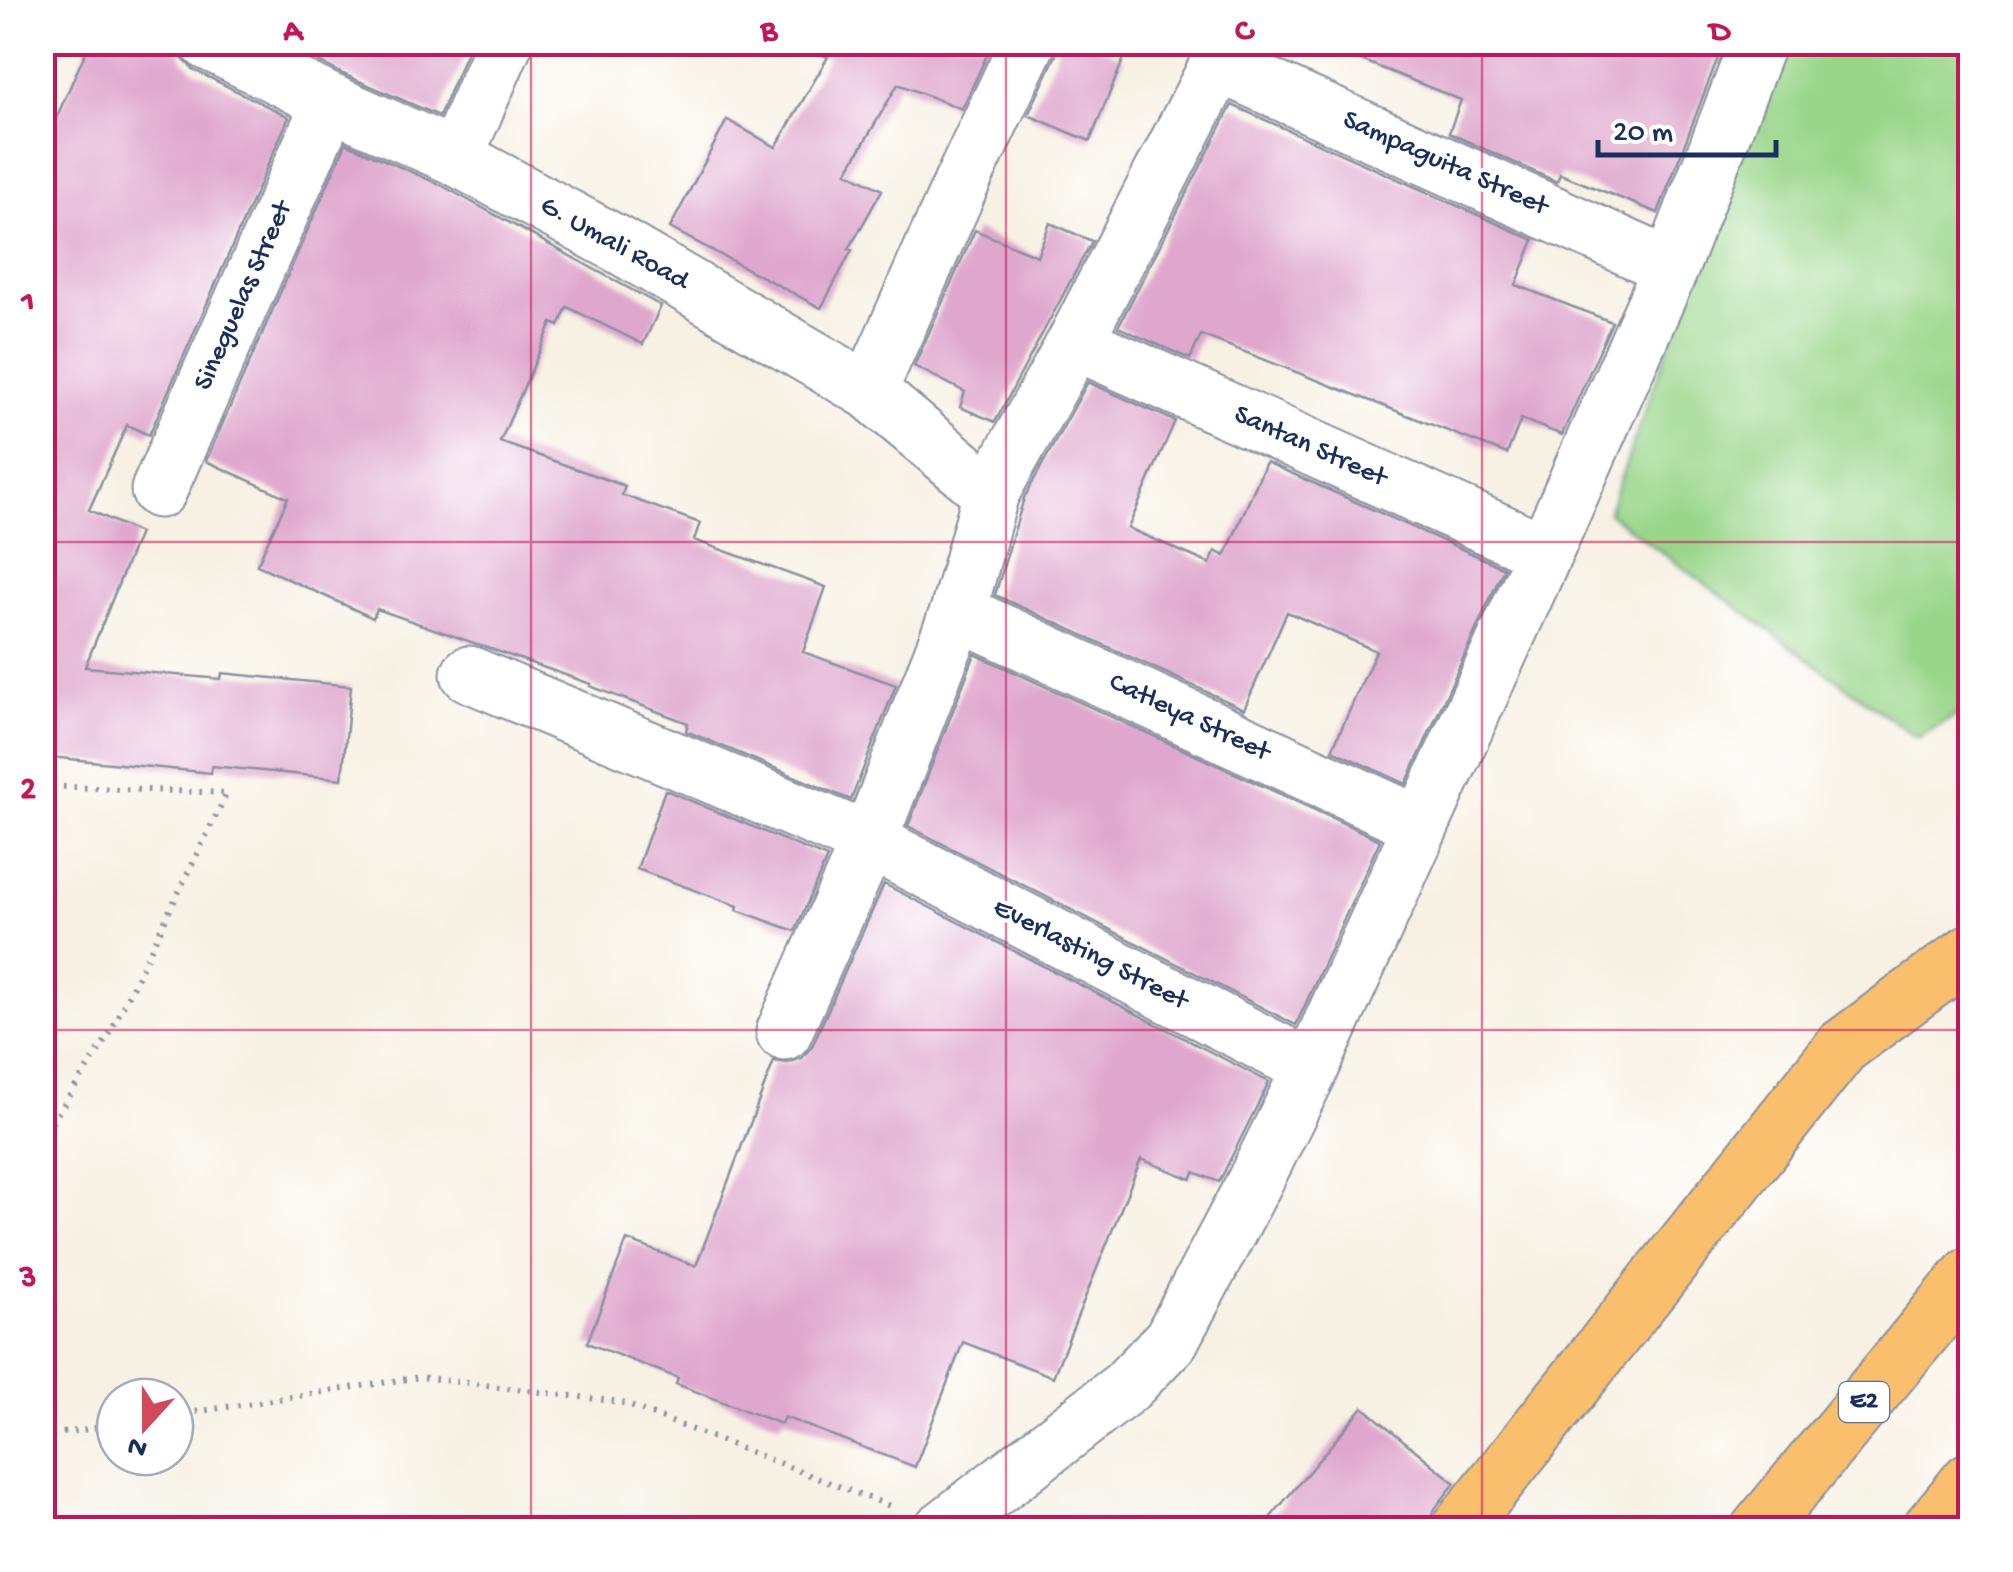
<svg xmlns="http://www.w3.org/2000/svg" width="2013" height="1572" viewBox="0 0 2013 1572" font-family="'Gochi Hand',sans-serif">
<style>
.green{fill:#9ad68a;stroke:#5a8274;stroke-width:2.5}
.building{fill:#dfa7ce}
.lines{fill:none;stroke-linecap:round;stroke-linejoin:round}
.minor-casing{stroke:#8990a0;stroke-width:59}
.motorway-casing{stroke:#8990a0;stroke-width:59}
.path{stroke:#8990a0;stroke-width:6;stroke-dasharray:2.5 8;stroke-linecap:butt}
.minor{stroke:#fff;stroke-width:55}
.motorway{stroke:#f9bf6d;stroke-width:55}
.grid{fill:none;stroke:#c2185b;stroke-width:2.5;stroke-opacity:0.55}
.labels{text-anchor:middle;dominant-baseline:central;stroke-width:8;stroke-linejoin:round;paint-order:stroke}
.shield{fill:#fff;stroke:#5f6d8e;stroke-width:2.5}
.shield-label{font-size:25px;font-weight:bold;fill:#1b2f5e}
.street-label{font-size:28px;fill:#1b2f5e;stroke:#fff}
.neatline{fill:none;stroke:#c2185b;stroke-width:4}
.grid-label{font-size:32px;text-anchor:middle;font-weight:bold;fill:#c2185b}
</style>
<rect width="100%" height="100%" fill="#fff"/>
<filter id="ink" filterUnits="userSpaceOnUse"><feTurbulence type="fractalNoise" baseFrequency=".01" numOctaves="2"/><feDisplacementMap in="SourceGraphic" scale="20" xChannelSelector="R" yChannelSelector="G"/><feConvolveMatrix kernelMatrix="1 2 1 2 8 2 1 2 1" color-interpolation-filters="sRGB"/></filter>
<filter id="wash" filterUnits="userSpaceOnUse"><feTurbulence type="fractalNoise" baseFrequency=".0048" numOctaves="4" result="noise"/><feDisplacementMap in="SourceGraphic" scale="40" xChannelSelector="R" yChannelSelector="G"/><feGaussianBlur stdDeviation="2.25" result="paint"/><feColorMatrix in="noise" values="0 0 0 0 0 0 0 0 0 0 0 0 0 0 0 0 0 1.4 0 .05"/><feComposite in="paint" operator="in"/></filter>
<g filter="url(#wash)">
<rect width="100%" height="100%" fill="#f7f1e3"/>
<!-- green -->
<path class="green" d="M 1778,43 L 1970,43 L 1970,708 L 1917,738 L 1608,513 Z"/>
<g id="blocks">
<!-- building -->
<path class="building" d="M 90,42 L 177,42 L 182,58 L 194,70 L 289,117 L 149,435 L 127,425 L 89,510 L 139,533 L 85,667 L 221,679 L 222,673 L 351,686 L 342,779 L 212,766 L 211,773 L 50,757 L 45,768 L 42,768 L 42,150 Z
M 280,42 L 471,42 L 439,116 L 343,74 Z
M 801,42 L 993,42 L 962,109 L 898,84 L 847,172 L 882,190 L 849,249 L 852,250 L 821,308 L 670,228 L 727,120 L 776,147 L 828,57 L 800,46 Z
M 1059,42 L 1086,42 L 1124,58 L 1090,141 L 1028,115 L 1056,55 Z
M 1325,42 L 1724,42 L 1658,213 L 1560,174 L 1557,182 L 1449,133 L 1461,100 L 1324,45 Z
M 1232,105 L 1534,240 L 1516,285 L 1612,322 L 1562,435 L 1521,419 L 1507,454 L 1201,335 L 1190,359 L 1118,327 Z
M 346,143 L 441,185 L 661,306 L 643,344 L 567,307 L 559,326 L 552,323 L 500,442 L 625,486 L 622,495 L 700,523 L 694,540 L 826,587 L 803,652 L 896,685 L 851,800 L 686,731 L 688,723 L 590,686 L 591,684 L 377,609 L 373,618 L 257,565 L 288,498 L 206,461 Z
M 1050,223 L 1092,241 L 995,422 L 960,407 L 965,392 L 914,366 L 975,230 L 1037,256 Z
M 1088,382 L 1175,421 L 1128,528 L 1210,564 L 1215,551 L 1225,556 L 1266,462 L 1504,568 L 1406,784 L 1332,750 L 1376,651 L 1287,612 L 1244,709 L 995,595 L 1024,498 Z
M 975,654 L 1380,840 L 1296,1025 L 908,826 Z
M 665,790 L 827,858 L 795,931 L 737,910 L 738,906 L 637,869 Z
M 884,884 L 1269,1082 L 1219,1182 L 1194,1172 L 1191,1179 L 1141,1159 L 1053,1377 L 963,1342 L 915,1467 L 784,1417 L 781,1424 L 676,1384 L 678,1378 L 587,1343 L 627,1240 L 696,1266 L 774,1061 L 788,1063 L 802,1058 L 812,1046 Z
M 1363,1407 L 1455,1483 L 1433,1511 L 1427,1530 L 1260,1530 Z"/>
</g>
</g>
<g filter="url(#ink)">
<use href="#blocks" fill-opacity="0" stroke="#8990a0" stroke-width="2.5"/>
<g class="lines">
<!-- minor casing -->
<g class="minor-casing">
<path id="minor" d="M 208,42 L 330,102 L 455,157 L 617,244 L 869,391 L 991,493
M 1218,64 L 1671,267
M 455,157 L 505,42
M 1075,342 L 1545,552
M 869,391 L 962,182 L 1028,42
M 159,490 L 330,102
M 958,612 L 1421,825
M 469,674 L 869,841 L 1311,1068
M 784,1032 L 869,841 L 958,612 L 991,493 L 1075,342 L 1218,64 L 1227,42
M 941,1530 L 1126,1387 L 1171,1340 L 1254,1183 L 1311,1068 L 1545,552 L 1671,267 L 1758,42"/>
</g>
<!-- motorway casing -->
<g class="motorway-casing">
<path id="motorway" d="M 1458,1530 L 1842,1047 L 1970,952
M 1758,1530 L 1970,1275
M 1929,1530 L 1970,1480"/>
</g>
<!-- path -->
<path class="path" d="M 42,786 L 227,793 L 109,1035 L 42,1138
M 175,1415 L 420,1377 L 620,1402 L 890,1506
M 42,1436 L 115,1425"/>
<!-- minor -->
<use href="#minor" class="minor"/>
<!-- motorway -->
<use href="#motorway" class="motorway"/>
</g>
</g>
<!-- grid -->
<path class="grid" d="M 531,42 L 531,1530M 1006,42 L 1006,1530M 1482,42 L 1482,1530M 42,542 L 1970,542M 42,1030 L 1970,1030"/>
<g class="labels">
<!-- shield labels -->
<rect class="shield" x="1839" y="1382" width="50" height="40" rx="8"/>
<g class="shield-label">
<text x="1864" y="1402">E2</text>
</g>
<!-- street labels -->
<g class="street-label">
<text transform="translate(1445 164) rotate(24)">Sampaguita Street</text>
<text transform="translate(614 244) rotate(29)">G. Umali Road</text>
<text transform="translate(244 296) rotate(-66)">Sineguelas Street</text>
<text transform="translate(1310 447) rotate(24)">Santan Street</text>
<text transform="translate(1189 718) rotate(25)">Catleya Street</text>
<text transform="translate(1090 955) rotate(27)">Everlasting Street</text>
</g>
</g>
<!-- margin -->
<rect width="2013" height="1572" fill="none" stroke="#fff" stroke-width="110"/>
<!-- north arrow -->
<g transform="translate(145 1427) rotate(201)"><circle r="48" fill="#ffffff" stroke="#a4acbf" stroke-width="2.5"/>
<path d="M0-8L18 38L0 25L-18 38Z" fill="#d1495b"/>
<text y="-15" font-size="28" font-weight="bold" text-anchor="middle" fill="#1b2f5e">N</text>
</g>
<!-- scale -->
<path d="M1598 140v15h178v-15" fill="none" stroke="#1b2f5e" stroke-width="5"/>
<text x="1613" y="140" font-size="30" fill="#1b2f5e" stroke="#ffffff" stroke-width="8" paint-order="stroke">20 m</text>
<rect x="55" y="55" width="1903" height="1462" class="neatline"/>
<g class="grid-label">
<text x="293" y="39">A</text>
<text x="769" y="39">B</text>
<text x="1244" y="39">C</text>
<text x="1720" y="39">D</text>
<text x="28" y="310">1</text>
<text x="28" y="797">2</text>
<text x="28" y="1285">3</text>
</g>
</svg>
